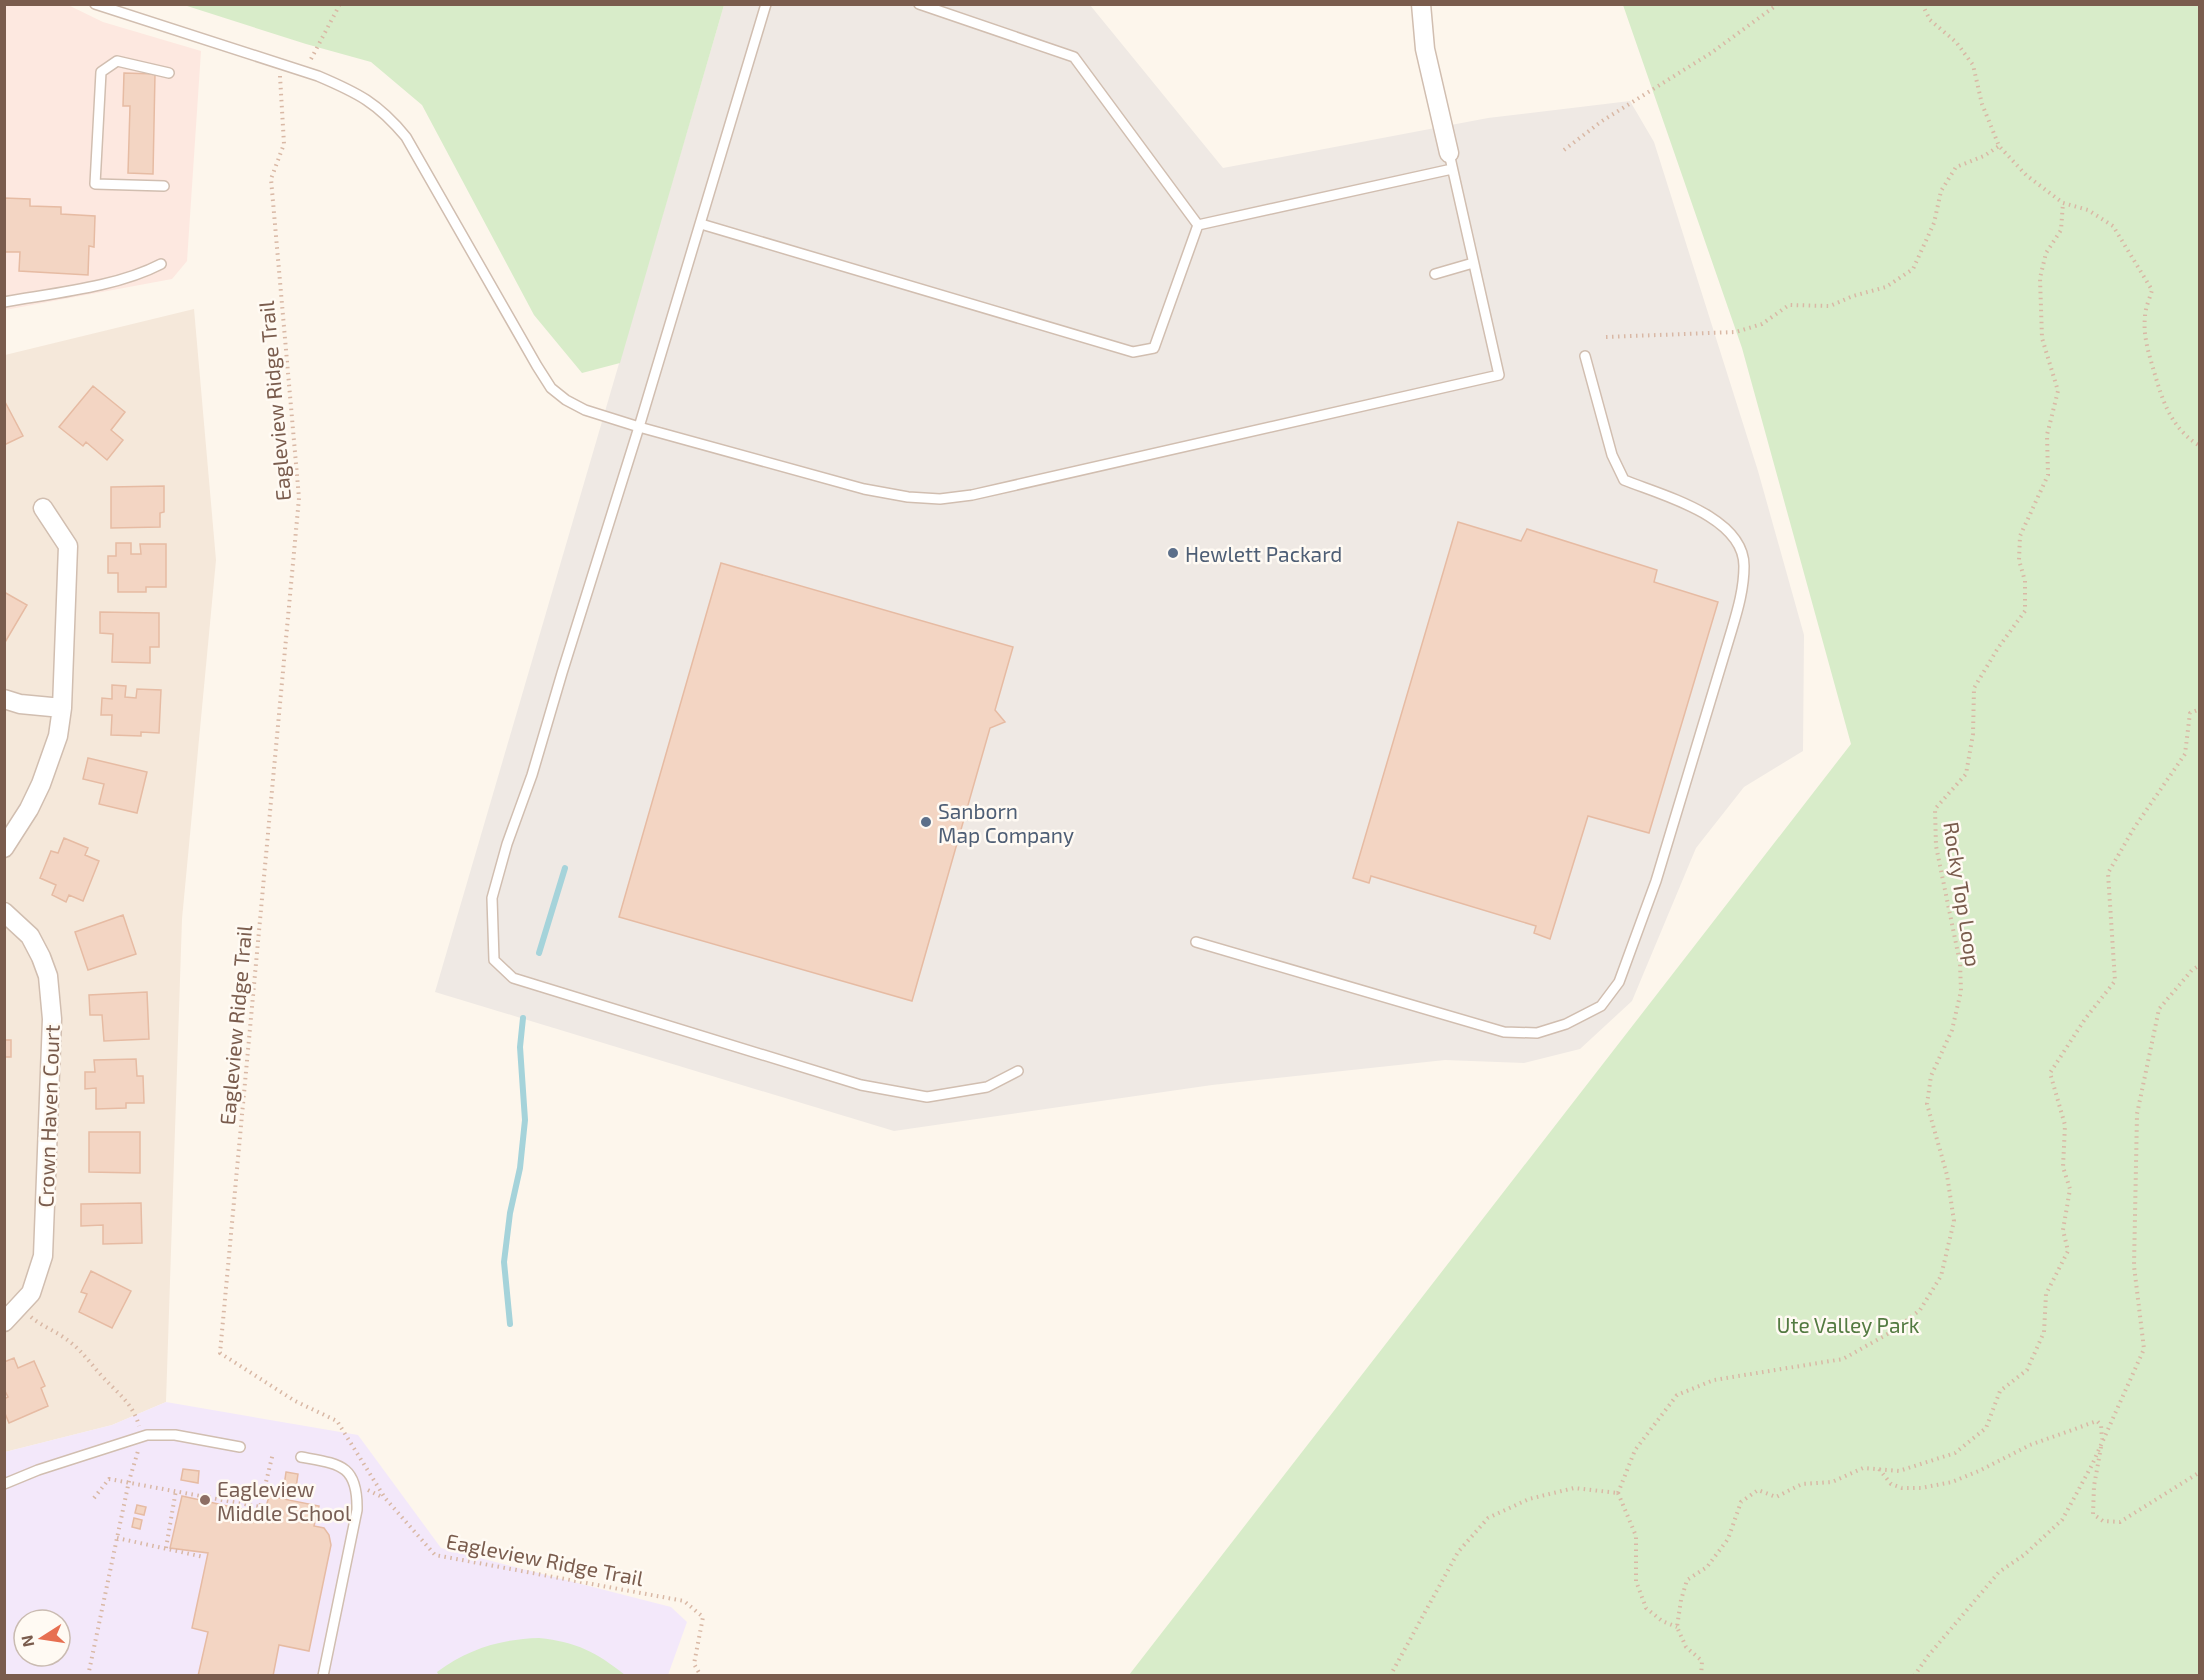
<svg xmlns="http://www.w3.org/2000/svg" width="2204" height="1680" viewBox="0 0 2204 1680" font-family="'Exo 2',sans-serif">
<style>
.residential{fill:#f5e8da}
.commercial{fill:#fde8e0}
.industrial{fill:#efe9e4}
.education{fill:#f3e8fa;fill-rule:evenodd}
.green{fill:#d8ecc9}
.lines{fill:none;stroke-linecap:round;stroke-linejoin:round}
.stream{stroke:#a5d3da;stroke-width:6}
.building{fill:#f3d5c3;stroke:#e6bba3;stroke-width:1.5}
.lane-casing{stroke:#d1beb0;stroke-width:12}
.street-casing{stroke:#d1beb0;stroke-width:21}
.path{stroke:#d9b8a5;stroke-width:4;stroke-dasharray:1.5 4.5;stroke-linecap:butt}
.lane{stroke:#fff;stroke-width:9}
.street{stroke:#fff;stroke-width:18}
.service-dot{fill:#5c6f8a;stroke:#fffaf3;stroke-width:2}
.education-dot{fill:#8d6e63;stroke:#fffaf3;stroke-width:2}
.labels{text-anchor:middle;dominant-baseline:central;stroke-width:5;stroke-linejoin:round;paint-order:stroke}
.street-label{font-size:21px;fill:#7a5c4d;stroke:#fffaf3}
.service-label{font-size:21px;fill:#4e5e75;stroke:#fffaf3;text-anchor:start}
.park-label{font-size:21px;fill:#537a41;stroke:#fffaf3}
.education-label{font-size:21px;fill:#785e54;stroke:#fffaf3;text-anchor:start}
</style>
<rect width="100%" height="100%" fill="#fdf6ec"/>
<!-- residential -->
<path class="residential" d="M 194,309 L 216,560 L 182,919 L 166,1402 L 112,1425 L 5,1452 L 5,355 Z"/>
<!-- commercial -->
<path class="commercial" d="M 5,5 L 68,5 L 103,22 L 201,51 L 187,261 L 172,279 L 5,310 Z"/>
<!-- industrial -->
<path class="industrial" d="M 724,5 L 1090,5 L 1223,168 L 1488,118 L 1630,101 L 1654,142 L 1758,471 L 1804,635 L 1803,751 L 1744,787 L 1696,848 L 1632,1001 L 1580,1049 L 1524,1063 L 1445,1060 L 1212,1085 L 894,1131 L 435,992 Z"/>
<!-- education -->
<path class="education" d="M 166,1402 L 358,1435 L 441,1548 L 671,1607 L 687,1622 L 668,1675 L 5,1676 L 5,1452 L 112,1425 ZM 24,1620 L 60,1620 L 60,1656 L 24,1656 Z"/>
<!-- green -->
<path class="green" d="M 184,5 L 724,5 L 620,363 L 582,373 L 534,315 L 422,105 L 371,62 L 306,44 Z
M 1623,5 L 2199,5 L 2199,1675 L 1129,1675 L 1851,744 L 1742,348 Z
M 539,1638 C 577,1642 596,1652 625,1675 L 439,1676 L 437,1672 C 468,1649 501,1639 539,1638 Z"/>
<g class="lines">
<!-- stream -->
<path class="stream" d="M 539,953 L 565,868
M 510,1324 L 504,1262 L 510,1213 L 520,1168 L 525,1120 L 520,1047 L 523,1018"/>
</g>
<!-- building -->
<path class="building" d="M 124,73 L 155,74 L 153,174 L 128,173 L 130,106 L 123,106 Z
M 4,198 L 30,199 L 30,206 L 61,207 L 61,214 L 95,216 L 94,247 L 89,246 L 88,275 L 19,271 L 20,252 L 4,252 Z
M 93,386 L 125,412 L 111,430 L 123,440 L 107,460 L 86,442 L 83,446 L 59,427 Z
M 4,400 L 23,436 L 4,445 Z
M 164,486 L 164,512 L 160,513 L 160,527 L 111,528 L 111,487 Z
M 1458,522 L 1521,541 L 1527,529 L 1657,570 L 1654,582 L 1718,602 L 1649,833 L 1588,816 L 1550,939 L 1534,933 L 1536,926 L 1371,876 L 1369,883 L 1353,878 Z
M 116,543 L 131,543 L 131,554 L 141,554 L 140,544 L 166,544 L 166,587 L 146,587 L 146,592 L 118,592 L 118,573 L 108,573 L 108,556 L 116,556 Z
M 721,563 L 1013,647 L 995,710 L 1005,722 L 990,728 L 912,1001 L 619,917 Z
M 4,592 L 27,605 L 4,644 Z
M 100,612 L 159,613 L 159,647 L 150,647 L 150,663 L 112,662 L 113,634 L 100,633 Z
M 112,685 L 126,686 L 125,697 L 136,698 L 137,689 L 161,690 L 159,733 L 141,732 L 141,736 L 111,735 L 112,715 L 101,715 L 102,698 L 112,699 Z
M 88,758 L 147,772 L 137,813 L 99,804 L 104,784 L 83,779 Z
M 64,838 L 88,848 L 85,855 L 99,861 L 83,901 L 69,895 L 66,902 L 52,895 L 56,885 L 40,878 L 51,851 L 58,853 Z
M 123,915 L 136,954 L 88,970 L 75,932 Z
M 147,992 L 149,1039 L 104,1041 L 102,1015 L 90,1015 L 89,995 Z
M 4,1040 L 11,1040 L 11,1057 L 4,1057 Z
M 136,1059 L 137,1076 L 143,1076 L 144,1103 L 126,1103 L 126,1108 L 96,1109 L 96,1088 L 85,1089 L 85,1072 L 95,1072 L 94,1060 Z
M 89,1132 L 140,1132 L 140,1173 L 89,1172 Z
M 141,1203 L 142,1243 L 103,1244 L 103,1225 L 81,1226 L 81,1204 Z
M 91,1271 L 131,1291 L 112,1328 L 79,1312 L 87,1294 L 81,1292 Z
M 14,1358 L 18,1368 L 34,1361 L 45,1386 L 41,1388 L 48,1406 L 9,1423 L 4,1411 L 4,1399 L 8,1397 L 4,1389 L 4,1362 Z
M 183,1469 L 199,1471 L 198,1483 L 181,1480 Z
M 286,1472 L 298,1474 L 296,1488 L 284,1486 Z
M 182,1496 L 264,1514 L 269,1496 L 319,1506 L 314,1526 L 324,1528 L 329,1535 L 331,1545 L 309,1651 L 279,1645 L 273,1676 L 198,1676 L 208,1632 L 192,1628 L 208,1553 L 170,1548 Z
M 137,1505 L 146,1507 L 144,1515 L 135,1513 Z
M 134,1518 L 142,1520 L 140,1529 L 132,1527 Z"/>
<g class="lines">
<!-- lane casing -->
<g class="lane-casing">
<path id="lane" d="M 95,4 L 318,76 C 358,93 378,103 406,137 L 537,366 L 551,388 L 566,400 L 585,410 L 639,427 L 864,489 L 908,497 L 940,499 L 972,495 L 1499,375 L 1449,153
M 766,4 L 639,427 L 562,673 L 532,775 L 507,844 L 492,898 L 494,960 L 513,978 L 861,1085 L 927,1097 L 987,1087 L 1018,1071
M 919,4 L 1074,57 L 1198,225 L 1452,169
M 164,186 L 95,184 L 101,72 L 117,61 L 169,73
M 701,224 L 1133,352 L 1154,348 L 1198,225
M 1435,274 L 1473,263
M 4,302 C 54,293 117,287 161,264
M 1196,942 L 1504,1032 L 1537,1033 L 1566,1024 L 1601,1006 L 1619,982 L 1656,881 L 1732,629 C 1738,609 1744,588 1744,566 C 1744,516 1661,495 1624,480 L 1612,455 L 1585,356
M 301,1457 C 339,1464 358,1464 357,1510 L 323,1676
M 4,1484 L 38,1470 L 147,1435 L 175,1435 L 240,1447"/>
</g>
<!-- street casing -->
<g class="street-casing">
<path id="street" d="M 1421,4 L 1425,49 L 1449,153
M 4,699 L 20,704 L 62,708
M 4,848 L 29,809 L 41,784 L 58,736 L 62,708 L 68,546 L 43,508
M 4,912 L 30,936 L 41,957 L 48,976 L 52,1019 L 43,1256 L 31,1293 L 4,1322"/>
</g>
<!-- path -->
<path class="path" d="M 1922,4 L 1930,20 L 1956,42 L 1973,65 L 1982,104 L 1999,146 L 2026,175 L 2063,203 L 2088,210 L 2113,226 L 2152,290 C 2150,298 2145,308 2145,317 C 2143,334 2148,351 2153,368 C 2162,399 2170,428 2200,446
M 311,59 L 340,4
M 280,76 L 284,144 L 271,179 L 299,498 L 220,1353 L 295,1401 L 337,1421 L 385,1498 L 435,1555 L 684,1601 L 703,1617 L 694,1664 L 701,1676
M 1564,150 L 1602,121 L 1711,53 L 1778,4
M 1606,337 L 1736,332 L 1762,324 L 1789,305 L 1830,306 L 1853,296 L 1886,287 L 1913,269 L 1934,223 L 1941,191 L 1956,167 L 1984,156 L 1999,146
M 31,1317 C 43,1327 58,1332 70,1342 C 82,1351 91,1364 101,1375 C 117,1393 133,1403 139,1426
M 2101,1447 L 2094,1486 L 2093,1514 L 2103,1521 L 2120,1522 L 2200,1472
M 1879,1469 L 1891,1484 L 1902,1488 L 1921,1488 L 1952,1482 L 1981,1470 L 2030,1445 L 2097,1421 L 2101,1425 L 2102,1439
M 368,1490 L 382,1497
M 1618,1493 L 1635,1450 L 1677,1395 L 1714,1380 L 1843,1359 L 1893,1331 L 1920,1310 L 1941,1276 L 1954,1221 L 1947,1175 L 1927,1104 L 1931,1076 L 1952,1030 L 1961,991 L 1960,963 L 1936,846 L 1935,809 L 1966,774 L 1973,734 L 1974,688 L 1998,648 L 2025,611 L 2025,581 L 2019,560 L 2020,536 L 2048,475 L 2047,435 L 2058,391 L 2042,338 L 2040,278 L 2046,253 L 2061,230 L 2063,203
M 1618,1493 L 1636,1536 L 1636,1581 L 1646,1608 L 1662,1621 L 1677,1627
M 94,1498 L 109,1479 L 260,1507 L 273,1453
M 117,1538 L 204,1557
M 166,1548 L 176,1490
M 88,1676 L 129,1481 L 138,1451
M 1390,1676 L 1458,1552 L 1488,1518 L 1529,1499 L 1574,1488 L 1618,1493
M 1701,1676 L 1702,1661 L 1686,1647 L 1677,1627 L 1681,1600 L 1687,1580 L 1707,1567 L 1728,1539 L 1741,1502 L 1758,1490 L 1776,1497 L 1802,1484 L 1832,1482 L 1863,1468 L 1899,1471 L 1955,1453 L 1986,1428 L 2000,1391 L 2027,1370 L 2044,1332 L 2046,1294 L 2068,1251 L 2063,1230 L 2070,1189 L 2063,1167 L 2065,1125 L 2050,1073 L 2085,1019 L 2115,981 L 2108,873 L 2134,828 L 2185,754 L 2190,713 L 2200,709
M 1914,1676 L 1928,1656 L 1999,1572 L 2024,1555 L 2062,1520 L 2092,1465 L 2144,1349 L 2134,1266 L 2137,1114 L 2159,1009 L 2192,970 L 2200,965"/>
<!-- lane -->
<use href="#lane" class="lane"/>
<!-- street -->
<use href="#street" class="street"/>
</g>
<!-- markers -->
<g class="service-dot">
<circle cx="1173" cy="553" r="6"/>
<circle cx="926" cy="822" r="6"/>
</g>
<circle class="education-dot" cx="205" cy="1500" r="6"/>
<g class="labels">
<!-- street labels -->
<g class="street-label">
<text transform="translate(274 401) rotate(-95)">Eagleview Ridge Trail</text>
<text transform="translate(1963 894) rotate(81)">Rocky Top Loop</text>
<text transform="translate(235 1025) rotate(-85)">Eagleview Ridge Trail</text>
<text transform="translate(48 1116) rotate(-88)">Crown Haven Court</text>
<text transform="translate(545 1559) rotate(11)">Eagleview Ridge Trail</text>
</g>
<!-- service labels -->
<g class="service-label">
<text x="1185" y="553">Hewlett Packard</text>
<text x="938" y="810">Sanborn<tspan x="938" dy="24">Map Company</tspan></text>
</g>
<!-- park labels -->
<g class="park-label">
<text x="1848" y="1324">Ute Valley Park</text>
</g>
<!-- education labels -->
<g class="education-label">
<text x="217" y="1488">Eagleview<tspan x="217" dy="24">Middle School</tspan></text>
</g>
</g>
<!-- border -->
<rect width="2204" height="1680" fill="none" stroke="#7a5c4d" stroke-width="12"/>
<!-- north arrow -->
<g transform="translate(42 1638) rotate(258)"><circle r="28" fill="#fffaf3" stroke="#cabbb1" stroke-width="1.5"/>
<path d="M0-4.5L10 22L0 15L-10 22Z" fill="#e76f51"/>
<text y="-9" font-size="16" font-weight="bold" text-anchor="middle" fill="#7a5c4d">N</text>
</g>
</svg>
